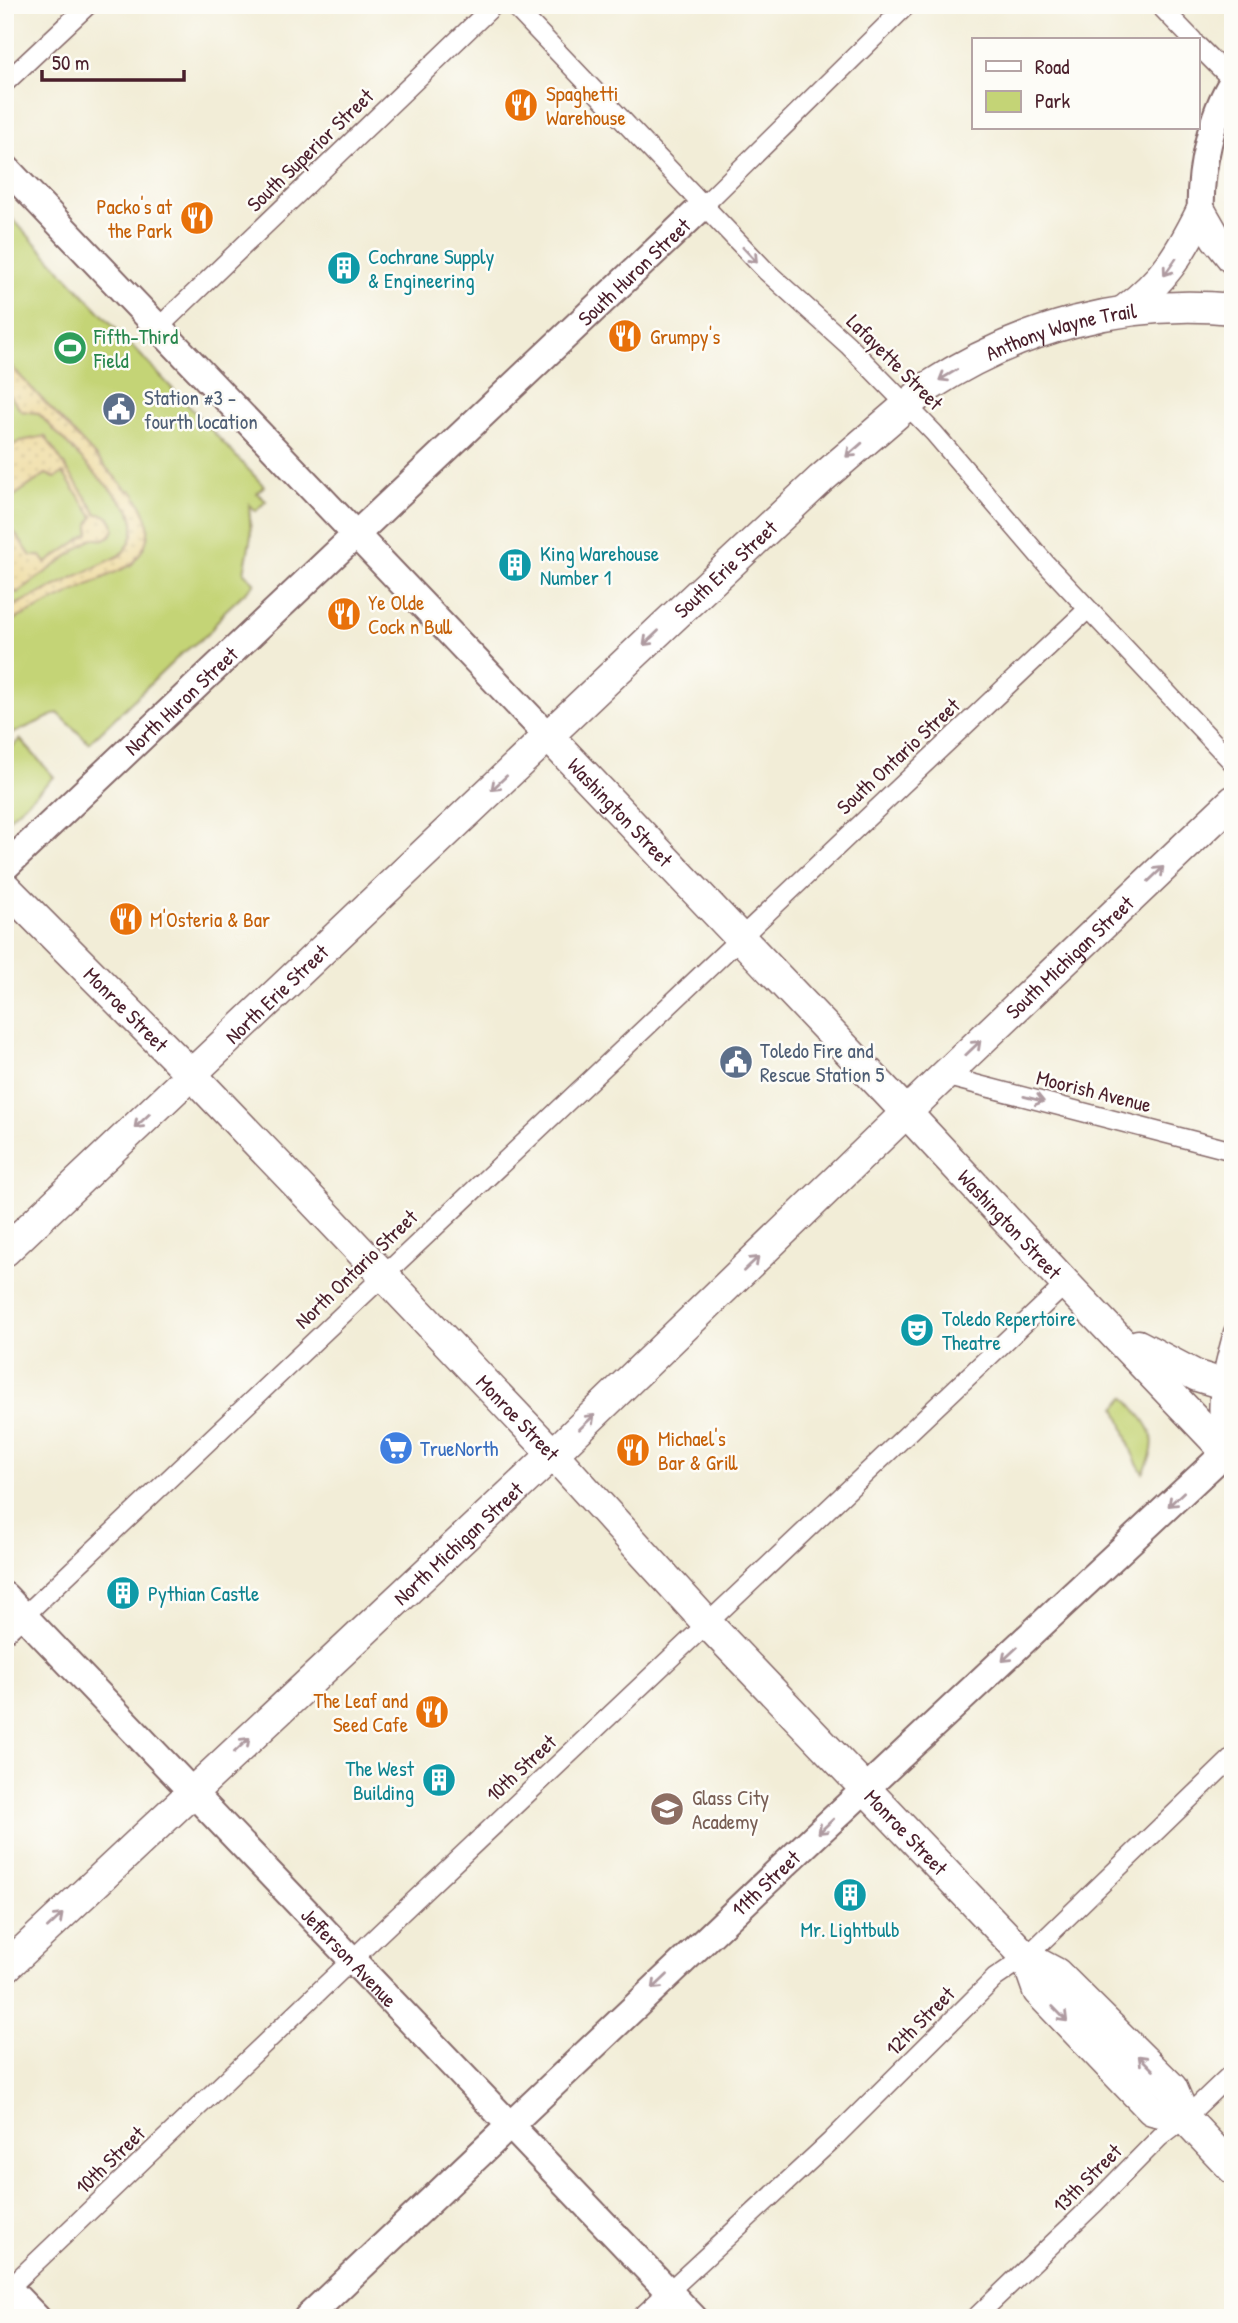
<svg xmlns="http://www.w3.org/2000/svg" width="1238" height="2323" viewBox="0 0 1238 2323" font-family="'Patrick Hand',sans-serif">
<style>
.green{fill:#c4d476;stroke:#877a50;stroke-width:2}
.sand{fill:url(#sand-dots);stroke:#9c7c64;stroke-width:2}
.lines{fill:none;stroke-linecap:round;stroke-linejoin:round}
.street-casing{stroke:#856767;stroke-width:21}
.secondary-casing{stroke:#856767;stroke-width:30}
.primary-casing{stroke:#856767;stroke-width:33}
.street{stroke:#fff;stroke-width:18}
.secondary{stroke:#fff;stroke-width:26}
.primary{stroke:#fff;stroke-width:30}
.oneway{stroke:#ae9aa0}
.labels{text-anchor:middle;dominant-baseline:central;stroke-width:5;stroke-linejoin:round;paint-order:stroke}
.food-label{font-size:21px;fill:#c56008;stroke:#fdfcf7;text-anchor:start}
.street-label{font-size:21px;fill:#4a1f2b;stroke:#fdfcf7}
.culture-label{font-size:21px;fill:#0d838f;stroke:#fdfcf7;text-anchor:start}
.leisure-label{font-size:21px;fill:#27864d;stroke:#fdfcf7;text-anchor:start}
.service-label{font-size:21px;fill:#4e5e75;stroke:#fdfcf7;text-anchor:start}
.shop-label{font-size:21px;fill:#366cbe;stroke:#fdfcf7;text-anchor:start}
.education-label{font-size:21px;fill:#785e54;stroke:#fdfcf7;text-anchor:start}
</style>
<defs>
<pattern id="sand-dots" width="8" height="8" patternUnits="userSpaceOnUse" patternTransform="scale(1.75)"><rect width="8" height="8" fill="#eeda9e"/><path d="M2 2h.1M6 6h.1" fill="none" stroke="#cebb88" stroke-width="1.8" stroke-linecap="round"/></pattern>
</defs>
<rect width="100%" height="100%" fill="#fdfcf7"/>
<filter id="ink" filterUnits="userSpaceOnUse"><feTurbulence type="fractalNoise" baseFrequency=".0143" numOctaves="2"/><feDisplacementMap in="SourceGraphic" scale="14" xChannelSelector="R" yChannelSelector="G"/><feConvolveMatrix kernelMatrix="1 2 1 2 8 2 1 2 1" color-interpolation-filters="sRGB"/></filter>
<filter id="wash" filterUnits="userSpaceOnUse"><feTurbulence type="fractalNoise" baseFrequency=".00686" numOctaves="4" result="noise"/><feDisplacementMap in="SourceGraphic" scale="28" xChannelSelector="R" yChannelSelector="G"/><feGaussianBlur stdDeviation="1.57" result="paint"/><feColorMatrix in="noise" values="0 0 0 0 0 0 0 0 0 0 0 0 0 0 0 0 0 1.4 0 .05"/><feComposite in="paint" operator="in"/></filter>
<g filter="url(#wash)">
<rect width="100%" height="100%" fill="#f2edd7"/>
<!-- green -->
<path class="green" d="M 5,211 L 264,486 L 257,493 L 266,501 L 256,511 L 249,504 L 251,536 L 244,573 L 255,583 L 224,612 L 209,633 L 180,655 L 89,743 L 58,713 L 5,737 Z
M 20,739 L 54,777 L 5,822 L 5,750 L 7,752 Z
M 1125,1397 C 1148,1425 1164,1436 1143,1473 C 1128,1451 1127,1432 1116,1408 Z"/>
<!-- sand -->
<path class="sand" d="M 5,364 L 9,364 L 128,491 L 131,490 C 152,517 156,538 131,565 L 5,624 L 5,610 L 119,556 C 134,543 137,527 129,509 L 38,413 L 21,411 L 5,388 Z
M 45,436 L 97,514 C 108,514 114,519 114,530 C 109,539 103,541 93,538 L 17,593 L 5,585 L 5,519 L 31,556 L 41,556 L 46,563 L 89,533 L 89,524 L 93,517 L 63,473 L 55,478 L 46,474 L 5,502 L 5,449 L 21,441 Z"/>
</g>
<g filter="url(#ink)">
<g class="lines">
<!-- street casing -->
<g class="street-casing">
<path id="street" d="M 513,5 L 766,271 L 848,345 L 934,433 L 1047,565 L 1233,763
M 1159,5 L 1193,40
M 1198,46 L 1233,81
M 5,83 L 88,5
M 704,205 L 907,5
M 158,328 L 494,5
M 944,1076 L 1233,1151
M 1223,1442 C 1212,1402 1223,1371 1233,1332
M 5,1634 L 1088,609
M 9,2288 L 380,1933 L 1066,1284
M 640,2318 L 831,2141 L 995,1978 L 1026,1957 L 1233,1757
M 975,2318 L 1096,2202 L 1160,2137 L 1185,2118 L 1233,2072"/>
</g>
<!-- secondary casing -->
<g class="secondary-casing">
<g id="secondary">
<path d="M 5,167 L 548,736"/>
<path d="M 1201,212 C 1199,172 1211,115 1233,81"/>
<path id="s1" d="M 5,867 L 704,205"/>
<path id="s2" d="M 5,1596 L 694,2318"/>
<path d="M 5,2285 L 37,2318"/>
<path id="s3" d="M 307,2318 L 815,1836 L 1226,1452 L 1233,1448"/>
</g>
</g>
<!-- primary casing -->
<g class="primary-casing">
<g id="primary">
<path d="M 1201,212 L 1216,238 L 1233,259"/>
<path d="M 1125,310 C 1164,280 1179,256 1201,212"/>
<path id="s4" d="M 548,736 L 889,1094 L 1066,1284 L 1233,1459"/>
<path id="s5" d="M 5,887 L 192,1075 L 310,1198 L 553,1454 L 707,1623 L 1026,1957 L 1056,1973 L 1172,2088 L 1185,2118 L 1233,2169"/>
<path id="s6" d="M 5,1251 L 663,627 L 821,479 L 928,387 C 1019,328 1125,298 1233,309"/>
<path d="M 1138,1345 L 1197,1376 L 1233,1387"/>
<path d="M 1026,1957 L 1038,1991 L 1152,2110 L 1185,2118"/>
<path id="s7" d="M 5,1968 L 553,1454 L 944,1076 L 1233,801"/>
</g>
</g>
<!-- street -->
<use href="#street" class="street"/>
<!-- secondary -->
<use href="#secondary" class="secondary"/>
<!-- primary -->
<use href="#primary" class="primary"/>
</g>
<!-- one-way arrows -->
<defs><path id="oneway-shaft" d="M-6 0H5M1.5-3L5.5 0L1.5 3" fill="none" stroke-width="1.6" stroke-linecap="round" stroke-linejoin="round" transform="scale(1.75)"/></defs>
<g class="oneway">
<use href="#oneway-shaft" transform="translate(750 255) rotate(47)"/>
<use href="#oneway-shaft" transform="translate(1170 267) rotate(125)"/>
<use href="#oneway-shaft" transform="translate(948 375) rotate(149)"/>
<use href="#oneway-shaft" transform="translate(854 450) rotate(139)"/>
<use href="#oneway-shaft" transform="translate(651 638) rotate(136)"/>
<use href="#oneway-shaft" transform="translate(499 783) rotate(137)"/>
<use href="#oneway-shaft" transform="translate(1156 874) rotate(-44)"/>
<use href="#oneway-shaft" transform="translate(973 1048) rotate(-44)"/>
<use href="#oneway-shaft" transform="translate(1034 1099) rotate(14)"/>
<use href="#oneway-shaft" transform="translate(142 1121) rotate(137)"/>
<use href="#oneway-shaft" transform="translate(751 1264) rotate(-44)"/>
<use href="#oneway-shaft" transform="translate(587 1422) rotate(-44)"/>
<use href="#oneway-shaft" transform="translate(1176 1499) rotate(137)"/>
<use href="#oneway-shaft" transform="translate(1010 1654) rotate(137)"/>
<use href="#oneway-shaft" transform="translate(242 1745) rotate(-43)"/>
<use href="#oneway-shaft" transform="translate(826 1826) rotate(137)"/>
<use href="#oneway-shaft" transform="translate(55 1921) rotate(-43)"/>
<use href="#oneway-shaft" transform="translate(660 1982) rotate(136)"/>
<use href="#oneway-shaft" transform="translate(1060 2014) rotate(46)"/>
<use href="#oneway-shaft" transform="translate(1146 2063) rotate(-135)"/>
</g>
</g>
<!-- icons -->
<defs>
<g id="restaurant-disc" transform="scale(1.75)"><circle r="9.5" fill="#e8710a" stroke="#fdfcf7"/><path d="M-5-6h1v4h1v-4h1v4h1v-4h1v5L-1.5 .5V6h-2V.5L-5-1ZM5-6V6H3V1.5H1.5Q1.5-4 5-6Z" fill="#fff"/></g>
<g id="building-disc" transform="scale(1.75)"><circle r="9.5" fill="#0f9aa8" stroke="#fdfcf7"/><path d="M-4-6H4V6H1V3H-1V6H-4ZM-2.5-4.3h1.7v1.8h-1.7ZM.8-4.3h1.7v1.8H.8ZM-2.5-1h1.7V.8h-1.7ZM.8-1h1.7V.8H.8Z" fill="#fff"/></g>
<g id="stadium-disc" transform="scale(1.75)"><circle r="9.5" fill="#2e9e5b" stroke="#fdfcf7"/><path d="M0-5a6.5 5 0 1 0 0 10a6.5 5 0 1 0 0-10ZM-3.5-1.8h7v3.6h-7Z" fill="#fff"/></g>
<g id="civic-disc" transform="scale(1.75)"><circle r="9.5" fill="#5c6f8a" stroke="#fdfcf7"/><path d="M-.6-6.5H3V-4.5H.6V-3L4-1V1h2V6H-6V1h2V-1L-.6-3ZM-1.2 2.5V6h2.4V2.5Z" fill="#fff"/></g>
<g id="theatre-disc" transform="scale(1.75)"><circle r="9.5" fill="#0f9aa8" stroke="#fdfcf7"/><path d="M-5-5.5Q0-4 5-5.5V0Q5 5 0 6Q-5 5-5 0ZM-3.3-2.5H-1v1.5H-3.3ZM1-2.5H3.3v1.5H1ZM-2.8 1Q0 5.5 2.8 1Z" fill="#fff"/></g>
<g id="supermarket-disc" transform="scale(1.75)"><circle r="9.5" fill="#3f7fe0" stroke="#fdfcf7"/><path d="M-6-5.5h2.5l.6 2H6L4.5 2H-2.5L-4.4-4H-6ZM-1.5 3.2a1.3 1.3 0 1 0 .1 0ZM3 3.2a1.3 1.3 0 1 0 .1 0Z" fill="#fff"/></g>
<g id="school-disc" transform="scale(1.75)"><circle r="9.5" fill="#8d6e63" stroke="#fdfcf7"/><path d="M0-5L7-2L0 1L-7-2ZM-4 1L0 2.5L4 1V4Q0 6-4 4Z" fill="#fff"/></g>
</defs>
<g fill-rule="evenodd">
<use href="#restaurant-disc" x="521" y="105"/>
<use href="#restaurant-disc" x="197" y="218"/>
<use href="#building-disc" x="344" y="268"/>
<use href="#restaurant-disc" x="625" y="336"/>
<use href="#stadium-disc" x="70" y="348"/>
<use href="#civic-disc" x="119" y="409"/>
<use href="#building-disc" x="515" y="565"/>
<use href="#restaurant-disc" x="344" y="614"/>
<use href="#restaurant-disc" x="126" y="919"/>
<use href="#civic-disc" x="736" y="1062"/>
<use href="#theatre-disc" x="917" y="1330"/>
<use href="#supermarket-disc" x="396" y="1448"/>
<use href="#restaurant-disc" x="633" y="1450"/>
<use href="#building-disc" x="123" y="1593"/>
<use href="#restaurant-disc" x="432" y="1712"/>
<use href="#building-disc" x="439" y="1780"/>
<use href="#school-disc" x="667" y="1809"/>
<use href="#building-disc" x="850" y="1895"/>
</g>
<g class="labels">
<!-- food labels -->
<g class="food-label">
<text x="546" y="93">Spaghetti<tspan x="546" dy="24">Warehouse</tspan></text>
<text x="172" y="206" text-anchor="end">Packo's at<tspan x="172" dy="24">the Park</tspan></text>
<text x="650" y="336">Grumpy's</text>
<text x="368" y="602">Ye Olde<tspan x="368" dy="24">Cock n Bull</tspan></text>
<text x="150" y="919">M'Osteria &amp; Bar</text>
<text x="658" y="1438">Michael's<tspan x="658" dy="24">Bar &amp; Grill</tspan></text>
<text x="408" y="1700" text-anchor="end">The Leaf and<tspan x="408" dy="24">Seed Cafe</tspan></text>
</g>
<!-- street labels -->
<g class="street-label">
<text transform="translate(310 150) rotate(-44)">South Superior Street</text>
<text stroke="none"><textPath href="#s1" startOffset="866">South Huron Street</textPath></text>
<text stroke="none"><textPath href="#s6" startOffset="1410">Anthony Wayne Trail</textPath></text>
<text transform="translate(895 362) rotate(45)">Lafayette Street</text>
<text stroke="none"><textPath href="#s6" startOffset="992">South Erie Street</textPath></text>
<text stroke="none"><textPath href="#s1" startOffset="242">North Huron Street</textPath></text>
<text transform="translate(898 756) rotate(-43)">South Ontario Street</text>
<text stroke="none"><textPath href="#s4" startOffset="105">Washington Street</textPath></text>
<text stroke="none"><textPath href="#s7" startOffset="1468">South Michigan Street</textPath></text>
<text stroke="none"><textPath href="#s6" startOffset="374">North Erie Street</textPath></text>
<text stroke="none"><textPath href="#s5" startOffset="172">Monroe Street</textPath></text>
<text transform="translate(1094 1091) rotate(14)">Moorish Avenue</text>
<text stroke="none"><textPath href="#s4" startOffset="672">Washington Street</textPath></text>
<text transform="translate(356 1269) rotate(-44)">North Ontario Street</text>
<text stroke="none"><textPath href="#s5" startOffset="738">Monroe Street</textPath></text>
<text stroke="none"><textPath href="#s7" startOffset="621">North Michigan Street</textPath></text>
<text transform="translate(521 1768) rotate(-43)">10th Street</text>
<text stroke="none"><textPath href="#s5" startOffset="1306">Monroe Street</textPath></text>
<text stroke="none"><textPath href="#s3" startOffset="632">11th Street</textPath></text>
<text stroke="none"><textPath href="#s2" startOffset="499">Jefferson Avenue</textPath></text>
<text transform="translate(920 2021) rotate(-45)">12th Street</text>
<text transform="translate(110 2160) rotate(-44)">10th Street</text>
<text transform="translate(1087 2178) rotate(-45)">13th Street</text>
</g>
<!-- culture labels -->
<g class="culture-label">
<text x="368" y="256">Cochrane Supply<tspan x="368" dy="24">&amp; Engineering</tspan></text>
<text x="540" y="553">King Warehouse<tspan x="540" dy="24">Number 1</tspan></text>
<text x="942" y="1318">Toledo Repertoire<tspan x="942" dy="24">Theatre</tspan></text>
<text x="148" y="1593">Pythian Castle</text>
<text x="414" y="1768" text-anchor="end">The West<tspan x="414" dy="24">Building</tspan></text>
<text x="850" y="1929" text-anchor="middle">Mr. Lightbulb</text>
</g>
<!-- leisure labels -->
<g class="leisure-label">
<text x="94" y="336">Fifth-Third<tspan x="94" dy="24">Field</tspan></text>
</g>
<!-- service labels -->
<g class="service-label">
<text x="144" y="397">Station #3 -<tspan x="144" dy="24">fourth location</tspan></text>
<text x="760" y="1050">Toledo Fire and<tspan x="760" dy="24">Rescue Station 5</tspan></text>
</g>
<!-- shop labels -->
<g class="shop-label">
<text x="420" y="1448">TrueNorth</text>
</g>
<!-- education labels -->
<g class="education-label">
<text x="692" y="1797">Glass City<tspan x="692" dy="24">Academy</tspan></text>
</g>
</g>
<!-- margin -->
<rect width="1238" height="2323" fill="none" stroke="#fdfcf7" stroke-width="28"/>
<!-- legend -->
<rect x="972" y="38" width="228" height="91" fill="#fdfcf7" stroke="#b5a4a5" stroke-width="2"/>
<rect x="986" y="61" width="35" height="10" fill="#ffffff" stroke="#b5a4a5" stroke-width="2"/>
<text x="1035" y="74" font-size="21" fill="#4a1f2b">Road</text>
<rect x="986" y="91" width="35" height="21" fill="#c4d476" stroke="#b5a4a5" stroke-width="2"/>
<text x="1035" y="108" font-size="21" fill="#4a1f2b">Park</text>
<!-- scale -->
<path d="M42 70v10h142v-10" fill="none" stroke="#4a1f2b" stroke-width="3.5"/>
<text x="52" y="70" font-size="21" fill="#4a1f2b" stroke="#fdfcf7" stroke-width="5" paint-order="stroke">50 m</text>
</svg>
